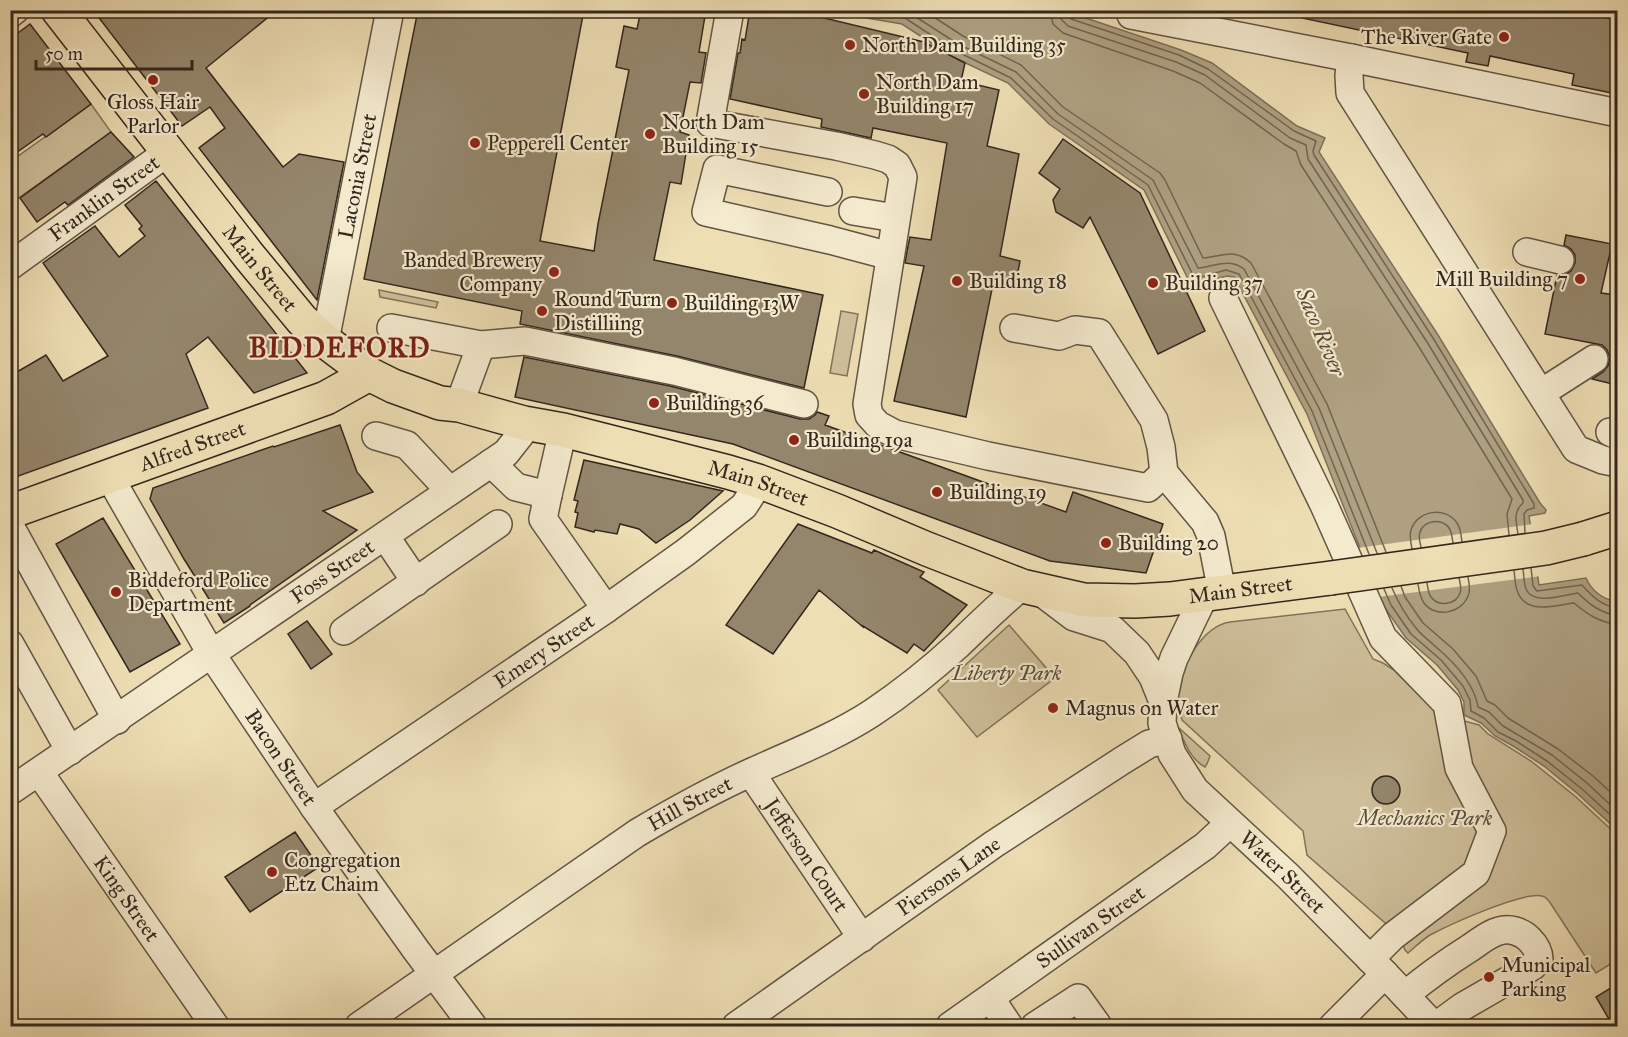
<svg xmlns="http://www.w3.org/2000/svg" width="1628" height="1037" viewBox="0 0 1628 1037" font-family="'IM FELL Great Primer',serif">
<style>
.green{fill:#cebf9a;stroke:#80735c;stroke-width:1.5}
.water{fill:#aea081;stroke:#7d7059;stroke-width:1.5}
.pier{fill:#eedeb4}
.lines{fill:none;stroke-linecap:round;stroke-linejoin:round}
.shore{stroke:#706450;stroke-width:1.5}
.building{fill:#94866c;stroke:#33271e;stroke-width:1.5}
.minor-casing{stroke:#625544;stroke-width:30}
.major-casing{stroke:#33271e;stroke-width:36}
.minor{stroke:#f4eace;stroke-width:27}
.major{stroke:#eedeb4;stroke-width:33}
.major-bridge-casing{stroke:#33271e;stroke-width:36;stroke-linecap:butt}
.major-bridge{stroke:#eedeb4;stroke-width:33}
.poi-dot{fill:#8f2418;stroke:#f4eace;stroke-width:2}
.labels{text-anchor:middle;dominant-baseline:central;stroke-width:4.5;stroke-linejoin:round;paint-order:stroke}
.poi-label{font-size:21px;fill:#33271e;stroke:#f4eace;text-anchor:start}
.street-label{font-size:21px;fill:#33271e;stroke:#f4eace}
.park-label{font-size:21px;font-style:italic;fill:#5a4d3d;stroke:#f4eace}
.water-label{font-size:22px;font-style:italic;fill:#584b3c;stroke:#f4eace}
.district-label{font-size:27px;font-weight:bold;letter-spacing:1.5px;fill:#7a1f14;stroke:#f4eace}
</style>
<rect width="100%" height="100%" fill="#eedeb4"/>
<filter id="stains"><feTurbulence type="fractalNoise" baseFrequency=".00333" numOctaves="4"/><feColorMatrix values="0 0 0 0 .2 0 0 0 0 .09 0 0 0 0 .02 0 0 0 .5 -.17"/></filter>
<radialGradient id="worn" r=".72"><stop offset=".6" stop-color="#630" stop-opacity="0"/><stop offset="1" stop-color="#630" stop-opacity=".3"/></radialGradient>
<!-- green -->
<path class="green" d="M 91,104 L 111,132 L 13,202 L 11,197 L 10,162 Z
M 379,290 L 438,302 L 436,308 L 380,297 Z
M 841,311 L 858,314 L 847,376 L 830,373 Z
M 1345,609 L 1373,659 L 1383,663 L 1394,670 L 1438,714 L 1479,725 L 1488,734 L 1531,761 L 1576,797 L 1617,835 L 1617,960 L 1596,973 L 1549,901 C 1546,898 1546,897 1542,896 C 1523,891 1449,925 1430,935 C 1422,940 1415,947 1408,953 L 1405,950 L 1402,943 L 1392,929 L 1307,855 L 1303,831 L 1182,720 C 1179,710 1177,701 1178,691 C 1181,665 1203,626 1230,622 Z
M 1009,625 L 1055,678 L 977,737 L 938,690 Z
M 1178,727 L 1210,756 L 1207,764 L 1205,767 C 1190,759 1184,741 1178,727 Z"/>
<!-- water -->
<path class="water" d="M 838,11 L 1065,11 L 1181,50 L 1212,63 L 1297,126 L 1325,138 L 1319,152 L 1438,335 L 1540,503 L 1546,510 L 1545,513 L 1529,516 L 1539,585 L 1586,578 C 1592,592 1603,599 1617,602 L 1617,830 L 1578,794 L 1544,766 L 1513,746 L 1495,736 L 1481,723 L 1464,715 L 1464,702 L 1458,690 L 1437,665 L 1406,638 L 1385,608 L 1356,538 L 1307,414 L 1234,277 L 1227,276 L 1191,285 L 1144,190 L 1049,124 L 1008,83 L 951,56 L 902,24 L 849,15 Z"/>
<!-- pier -->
<path class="pier" d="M 1533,524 L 1541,576 L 1378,597 L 1357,548 Z"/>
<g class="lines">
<!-- shore -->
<path class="shore" d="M 860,10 L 905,18 L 954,50 L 1011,78 L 1053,119 L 1148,185 L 1194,277 L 1197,278 L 1226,270 L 1239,274 L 1312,411 L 1369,554
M 905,10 L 958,44 L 1016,72 L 1058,114 L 1153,180 L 1198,268 C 1214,267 1229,257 1244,269 L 1319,408 L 1377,553
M 923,10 L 963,36 L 1021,65 L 1063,107 L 1160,173 L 1165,180 L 1203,258 C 1222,257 1234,247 1251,263 L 1327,404 L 1386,552
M 1050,10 L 1053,24 L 1063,33 L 1173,71 L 1200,83 L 1284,144 L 1296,151 L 1301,165 L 1419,347 L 1512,499 L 1507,514 L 1509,535
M 1059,10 L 1061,19 L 1068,26 L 1176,62 L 1205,75 L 1290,138 L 1306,145 L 1308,159 L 1427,342 L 1523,500 L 1523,503 C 1513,512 1516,521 1518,534
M 1066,10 L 1067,16 L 1071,19 L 1179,55 L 1208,69 L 1294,131 L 1316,141 L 1313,151 L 1314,155 L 1433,338 L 1534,504 L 1534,508 L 1527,510 L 1524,514 L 1525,533
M 1421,547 C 1420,542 1418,537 1420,532 C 1424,520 1442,518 1449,528 C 1452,532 1452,538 1453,543
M 1412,549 C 1411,542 1409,536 1411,530 C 1417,510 1446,506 1457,523 C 1461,529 1461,535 1462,542
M 1531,568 L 1533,586 L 1537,591 L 1582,585 C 1592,596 1601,606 1618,608
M 1523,569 C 1524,576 1524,584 1526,589 C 1533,606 1564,595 1578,593 C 1589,604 1601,614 1618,615
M 1514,571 C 1515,577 1515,584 1517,590 C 1525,616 1555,605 1574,603 C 1587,614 1600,623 1618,624
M 1427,583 C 1428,588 1428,593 1431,597 C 1438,607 1456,605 1460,593 C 1462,588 1460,583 1459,578
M 1418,584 C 1419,591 1420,597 1424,603 C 1435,618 1461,614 1468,596 C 1471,590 1469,584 1468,577
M 1401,586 L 1405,597 L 1423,623 L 1453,649 L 1476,676 L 1487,701 L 1495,705 L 1508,718 L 1558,749 L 1593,776 L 1618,799
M 1392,588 C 1398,602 1406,616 1416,628 C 1421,635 1430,641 1436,647 C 1455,663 1474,683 1478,707 L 1489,712 L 1503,726 L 1552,755 L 1587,783 L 1618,812
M 1384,589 L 1391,605 L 1411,634 L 1441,660 L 1463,686 L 1470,700 L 1471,711 L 1484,718 L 1498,732 L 1516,741 L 1547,761 L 1582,789 L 1618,822"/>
</g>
<!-- building -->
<path class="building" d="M 93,10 L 277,10 L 206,68 L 283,167 L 299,154 L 344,162 L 317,300 L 199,148 L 225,128 L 210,107 L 182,126 Z
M 418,10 L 584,10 L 540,241 L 594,251 L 598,224 L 629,70 L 616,67 L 624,26 L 637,29 L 641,10 L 706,10 L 699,52 L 706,53 L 701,83 L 690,82 L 680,132 L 689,135 L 681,184 L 670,182 L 654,260 L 823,295 L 804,388 L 677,356 L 520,324 L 522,311 L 364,279 Z
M 750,10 L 791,10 L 924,42 L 965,63 L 961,81 L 999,90 L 987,146 L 1019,154 L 1000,256 L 1020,261 L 1016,282 L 994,279 L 966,417 L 894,401 L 924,266 L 905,263 L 908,246 L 910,237 L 931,240 L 947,143 L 873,128 L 871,138 L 821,127 L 822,119 L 730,99 L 738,53 L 740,53 L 742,39 L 745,40 Z
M 1303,10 L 1547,10 L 1585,18 L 1586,14 L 1617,20 L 1617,94 L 1572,85 L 1574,74 L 1490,56 L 1488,66 L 1466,62 L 1468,53 L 1302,18 Z
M 30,24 L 91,104 L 46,137 L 43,134 L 10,157 L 10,39 Z
M 111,132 L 134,157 L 68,205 L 65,202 L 37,222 L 20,198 Z
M 1063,139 L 1140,193 L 1205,331 L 1158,354 L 1090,217 L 1083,228 L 1056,212 L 1053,200 L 1060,189 L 1039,173 Z
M 156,181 L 307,373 L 254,393 L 208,337 L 186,354 L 208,408 L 10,479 L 10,376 L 46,355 L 63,381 L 108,356 L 43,263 L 95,226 L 119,257 L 145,236 L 139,229 L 142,226 L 125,205 Z
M 1566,235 L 1612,244 L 1601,293 L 1617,295 L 1617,385 L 1592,379 L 1603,372 L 1608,366 L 1610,358 L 1607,350 L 1602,345 L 1545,334 L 1557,275 L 1565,275 L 1571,271 L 1575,263 L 1575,255 L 1571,249 L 1564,245 Z
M 524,357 L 670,386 L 800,419 L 809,419 L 815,415 L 817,412 L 829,416 L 825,425 L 1066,512 L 1073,492 L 1163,524 L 1146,573 L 1050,561 L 733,444 L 515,397 Z
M 340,425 L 357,472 L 373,492 L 323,511 L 357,530 L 250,605 L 250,606 L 224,623 L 184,559 L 150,499 L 153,488 L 273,446 L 274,447 Z
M 584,460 L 723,491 L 690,520 L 656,543 L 639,529 L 620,524 L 617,534 L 595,530 L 594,532 L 575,527 L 578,513 L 575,512 L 578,501 L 574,500 Z
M 103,518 L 180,644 L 130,672 L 56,544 Z
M 798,524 L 872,553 L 874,550 L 924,572 L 920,577 L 967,605 L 924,651 L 914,644 L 907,653 L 863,626 L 863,627 L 819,590 L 773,654 L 726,625 Z
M 307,621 L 332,654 L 311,669 L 288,634 Z
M1372 790a14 14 0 1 1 28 0a14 14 0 1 1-28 0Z
M 295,832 L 319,867 L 250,912 L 225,877 Z
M 1617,984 L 1617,1026 L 1613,1026 L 1596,997 Z"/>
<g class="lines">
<!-- minor casing -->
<g class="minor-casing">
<g id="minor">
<path d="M 730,10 L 710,123 L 836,146 L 875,155 L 888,159 L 897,165 L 903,177 L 867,404 L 869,415 L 878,425 L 895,434 L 988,456 L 1148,488 L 1164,473"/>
<path d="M 10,14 L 15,10"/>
<path d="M 1131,15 L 1351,58 L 1618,113"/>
<path d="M 1351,58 L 1349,75 L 1350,93 L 1576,449 L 1603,460 L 1618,463"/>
<path d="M 828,192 L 717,169 L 706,212 L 830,240 L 890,256"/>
<path d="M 853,211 L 895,218"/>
<path d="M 1527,252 L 1560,260"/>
<path id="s1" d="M 10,266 L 168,152"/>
<path d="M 1223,298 L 1324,505 L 1383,638 L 1447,704 L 1459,768 L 1492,831 L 1476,873 L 1393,936 L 1370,959"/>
<path d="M 391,328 L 481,345 L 459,405"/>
<path d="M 1014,328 L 1059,336 L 1075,330 L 1099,333 L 1154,420 L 1161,447 L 1164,473 L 1205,522 L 1211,536 L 1222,592"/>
<path id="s2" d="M 325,341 L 390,10"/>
<path d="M 481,345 L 525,341 L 674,371 L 804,404"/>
<path d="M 1541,393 L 1594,359"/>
<path d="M 563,430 L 548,495 L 543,519 L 606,609"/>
<path d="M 1610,432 L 1618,436"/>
<path d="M 376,436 L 407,445 L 450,491"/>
<path d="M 491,463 L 516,487 L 548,495"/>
<path id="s3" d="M 109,476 L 212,655 L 314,807 L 416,950 L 473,1026"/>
<path d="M 10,526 L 117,720"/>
<path d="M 385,536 L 416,582"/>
<path d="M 1041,592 L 1074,617 L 1112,629 L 1137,653 L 1153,677 L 1163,702"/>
<path id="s4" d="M 1205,594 L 1174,658 L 1169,673 L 1163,702 L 1162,723 L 1172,754 L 1195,790 L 1288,876 L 1385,974 L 1434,1026"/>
<path d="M 344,631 L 498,524"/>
<path d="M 10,644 L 70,751"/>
<path id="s5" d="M 39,772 L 215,1026"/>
<path id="s6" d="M 751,773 L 862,938"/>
<path id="s7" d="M 10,791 L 506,453 L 521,434 L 524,423"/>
<path id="s8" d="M 314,807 L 606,609 L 686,552 L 744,506 L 753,492 L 758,481"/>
<path d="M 1405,995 C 1427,977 1446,963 1470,948 C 1479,942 1488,934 1499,931 C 1509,928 1521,931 1529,939 C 1535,945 1539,951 1539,959 L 1533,966 L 1462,1007 L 1436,1026"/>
<path d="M 991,999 L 1009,1026"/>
<path id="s9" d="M 359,1026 L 637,833 C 674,811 714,789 754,771 C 794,753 835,737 872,713 C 902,693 932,669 958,645 C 979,625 999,605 1022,586"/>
<path id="s10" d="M 736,1026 L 994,844 L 1123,760 L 1149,744 L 1168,739"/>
<path id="s11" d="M 950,1026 L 1205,846 L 1230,823"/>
<path d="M 1035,1026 L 1078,998 L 1098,1026"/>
<path d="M 1333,1026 L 1385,974"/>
</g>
</g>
<!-- major casing -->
<g class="major-casing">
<g id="major">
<path id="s12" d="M 58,10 L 249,256 L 302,320 L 325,341 L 369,374 L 393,386 L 440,403 L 459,405 L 524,423 L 563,430 L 728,472 L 758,481 L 837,511 L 927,549 L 1022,586 L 1084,600 L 1135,601 L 1170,599 L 1331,578"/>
<path id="s13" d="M 10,512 L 326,398 L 369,374"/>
<path d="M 1583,539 L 1618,528"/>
</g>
</g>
<!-- minor -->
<use href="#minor" class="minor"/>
<!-- major -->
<use href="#major" class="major"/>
<!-- major-bridge casing -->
<g class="major-bridge-casing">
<path id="major-bridge" d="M 1331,578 L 1546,548 L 1583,539"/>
</g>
<!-- major-bridge -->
<use href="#major-bridge" class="major-bridge"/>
</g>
<!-- markers -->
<g class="poi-dot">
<circle cx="1504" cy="37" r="6"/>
<circle cx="850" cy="45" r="6"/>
<circle cx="153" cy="80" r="6"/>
<circle cx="864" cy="94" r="6"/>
<circle cx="650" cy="134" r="6"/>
<circle cx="475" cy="143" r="6"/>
<circle cx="554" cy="272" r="6"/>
<circle cx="1580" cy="279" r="6"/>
<circle cx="957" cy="281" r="6"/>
<circle cx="1153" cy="283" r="6"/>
<circle cx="672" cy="303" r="6"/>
<circle cx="542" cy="311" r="6"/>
<circle cx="654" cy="403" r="6"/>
<circle cx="794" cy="440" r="6"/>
<circle cx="937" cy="492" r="6"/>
<circle cx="1106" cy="543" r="6"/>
<circle cx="116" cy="592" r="6"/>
<circle cx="1053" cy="708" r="6"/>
<circle cx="272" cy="872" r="6"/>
<circle cx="1489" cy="977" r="6"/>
</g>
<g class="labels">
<!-- poi labels -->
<g class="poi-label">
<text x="1492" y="37" text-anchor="end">The River Gate</text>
<text x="862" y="45">North Dam Building 35</text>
<text x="876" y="82">North Dam<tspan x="876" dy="24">Building 17</tspan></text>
<text x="153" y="102" text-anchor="middle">Gloss Hair<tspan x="153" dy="24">Parlor</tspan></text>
<text x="662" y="122">North Dam<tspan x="662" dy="24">Building 15</tspan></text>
<text x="487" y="143">Pepperell Center</text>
<text x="542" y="260" text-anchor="end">Banded Brewery<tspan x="542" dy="24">Company</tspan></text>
<text x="1568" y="279" text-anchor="end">Mill Building 7</text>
<text x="969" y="281">Building 18</text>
<text x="1165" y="283">Building 37</text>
<text x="554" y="299">Round Turn<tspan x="554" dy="24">Distilliing</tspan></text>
<text x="684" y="303">Building 13W</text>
<text x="666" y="403">Building 36</text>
<text x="806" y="440">Building 19a</text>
<text x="949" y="492">Building 19</text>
<text x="1118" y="543">Building 20</text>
<text x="128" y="580">Biddeford Police<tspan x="128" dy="24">Department</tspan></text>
<text x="1065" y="708">Magnus on Water</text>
<text x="284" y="860">Congregation<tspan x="284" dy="24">Etz Chaim</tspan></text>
<text x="1501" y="965">Municipal<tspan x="1501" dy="24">Parking</tspan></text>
</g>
<!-- street labels -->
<g class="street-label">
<text stroke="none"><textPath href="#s2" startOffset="168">Laconia Street</textPath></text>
<text stroke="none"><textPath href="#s1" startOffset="116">Franklin Street</textPath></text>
<text stroke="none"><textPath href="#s12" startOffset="328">Main Street</textPath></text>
<text stroke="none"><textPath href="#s13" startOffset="194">Alfred Street</textPath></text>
<text stroke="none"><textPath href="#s12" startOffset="886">Main Street</textPath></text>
<text stroke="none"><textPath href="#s7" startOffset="390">Foss Street</textPath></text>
<text stroke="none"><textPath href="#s12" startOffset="1390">Main Street</textPath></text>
<text stroke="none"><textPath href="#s8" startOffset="278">Emery Street</textPath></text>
<text stroke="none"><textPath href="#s3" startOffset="330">Bacon Street</textPath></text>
<text stroke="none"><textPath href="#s9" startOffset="399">Hill Street</textPath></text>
<text stroke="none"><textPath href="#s6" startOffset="99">Jefferson Court</textPath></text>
<text stroke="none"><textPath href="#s4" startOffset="333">Water Street</textPath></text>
<text stroke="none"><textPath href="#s10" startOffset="260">Piersons Lane</textPath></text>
<text stroke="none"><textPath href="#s5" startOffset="154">King Street</textPath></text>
<text stroke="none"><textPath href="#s11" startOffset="172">Sullivan Street</textPath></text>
</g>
<!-- park labels -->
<g class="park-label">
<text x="1007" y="673">Liberty Park</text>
<text x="1425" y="818">Mechanics Park</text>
</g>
<!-- water labels -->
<g class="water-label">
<text transform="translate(1321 332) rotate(67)">Saco River</text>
</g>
<!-- district labels -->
<g class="district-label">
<text x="340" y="347">BIDDEFORD</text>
</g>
</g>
<!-- margin -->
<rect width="1628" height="1037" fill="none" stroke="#eedeb4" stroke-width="36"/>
<rect x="12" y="12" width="1604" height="1013" fill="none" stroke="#33271e" stroke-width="3"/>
<rect x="18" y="18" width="1592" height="1001" fill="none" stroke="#33271e" stroke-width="1.5"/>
<!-- scale -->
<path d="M36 60v9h156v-9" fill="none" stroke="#33271e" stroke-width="3"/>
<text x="45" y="60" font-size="18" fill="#33271e" stroke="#f4eace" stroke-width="4.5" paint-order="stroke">50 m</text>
<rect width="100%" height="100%" filter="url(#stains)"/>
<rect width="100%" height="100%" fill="url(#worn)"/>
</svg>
